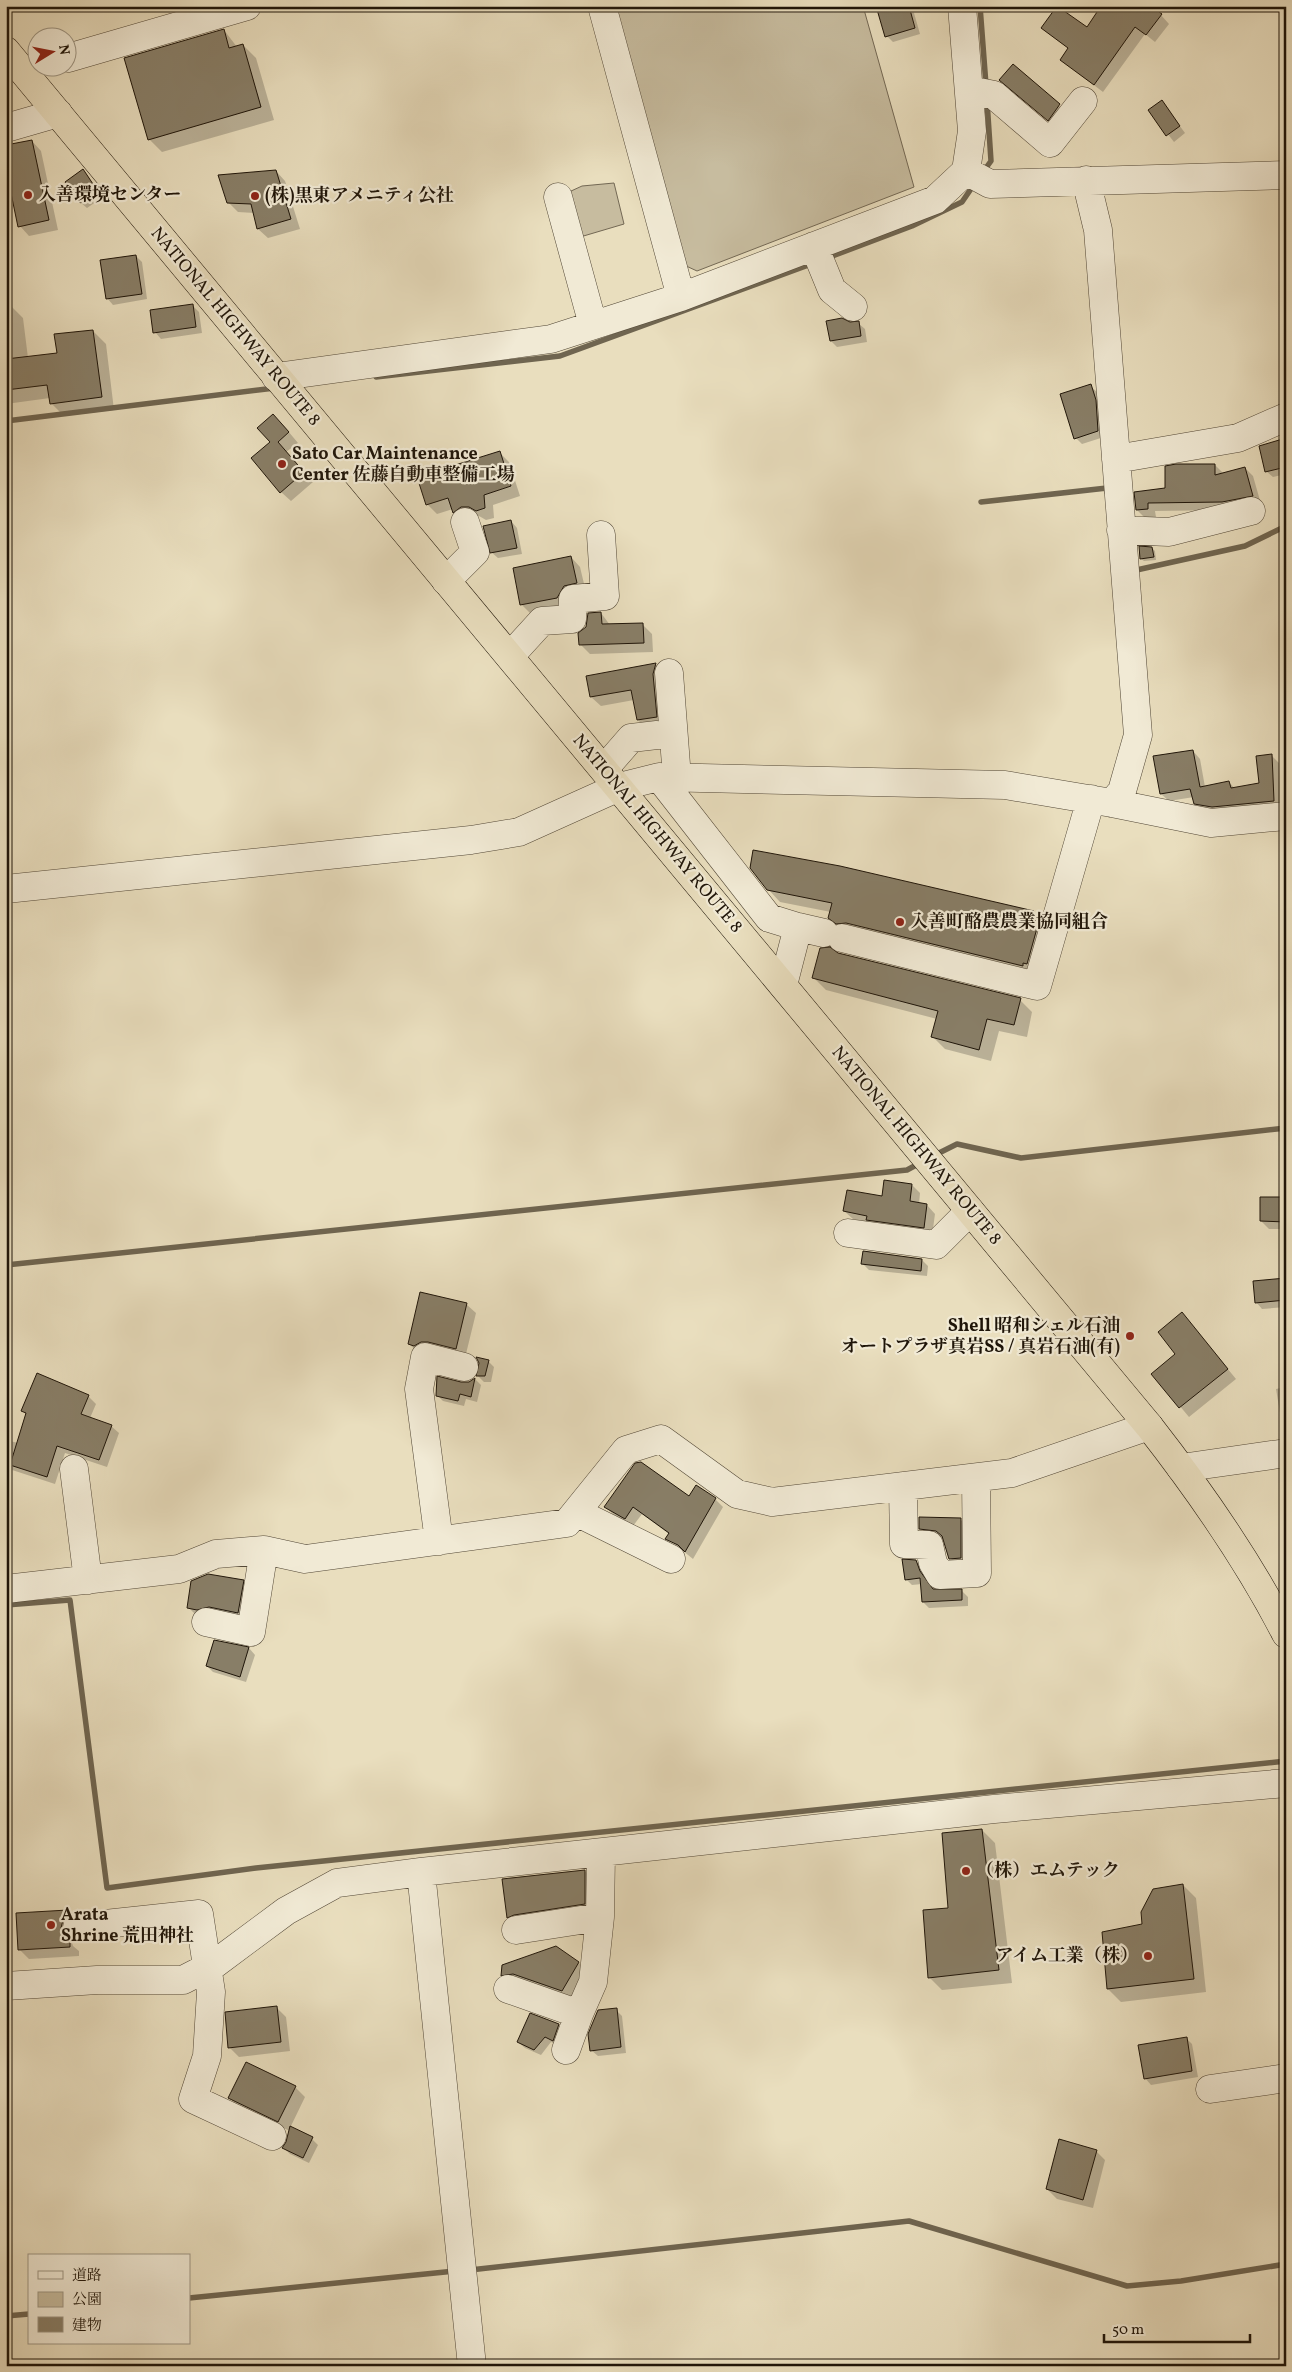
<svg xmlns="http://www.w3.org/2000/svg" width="1292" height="2372" viewBox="0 0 1292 2372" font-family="Vollkorn,'Noto Serif JP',serif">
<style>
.green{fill:#c7bc9f;stroke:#736854}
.shadow{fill:#0003}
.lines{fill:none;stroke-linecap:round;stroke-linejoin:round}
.stream{stroke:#6f6550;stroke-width:5.5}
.building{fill:#887e67;stroke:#1f1509}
.minor-casing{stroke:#524736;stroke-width:29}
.highway-casing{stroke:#1f1509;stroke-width:29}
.minor{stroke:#f1ead5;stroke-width:28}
.highway{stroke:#e9debe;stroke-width:28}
.poi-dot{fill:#8f2418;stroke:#f1ead5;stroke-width:2}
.labels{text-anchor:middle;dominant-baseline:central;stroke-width:4.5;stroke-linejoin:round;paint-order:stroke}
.poi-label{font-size:18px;font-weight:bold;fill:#1f1509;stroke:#f1ead5;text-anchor:start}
.street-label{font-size:18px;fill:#1f1509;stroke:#f1ead5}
</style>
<rect width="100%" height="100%" fill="#e9debe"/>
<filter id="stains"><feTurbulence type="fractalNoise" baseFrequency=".004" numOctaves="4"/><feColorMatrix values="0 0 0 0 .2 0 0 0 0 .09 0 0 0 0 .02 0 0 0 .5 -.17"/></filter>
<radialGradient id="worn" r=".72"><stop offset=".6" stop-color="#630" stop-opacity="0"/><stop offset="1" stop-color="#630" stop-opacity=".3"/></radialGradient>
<!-- green -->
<path class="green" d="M 614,6 L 863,6 L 914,187 L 697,271 L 684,265 Z
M 614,183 L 624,224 L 570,240 L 558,197 L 582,186 Z"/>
<!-- shadow -->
<path class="shadow" d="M 878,6 L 912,6 L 920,34 L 893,42 L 887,36 Z
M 1161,15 L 1169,24 L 1155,42 L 1145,34 L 1103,92 L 1061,60 L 1069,49 L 1042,28 L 1087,28 Z
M 224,30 L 237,47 L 243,45 L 256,58 L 274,120 L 162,152 L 149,139 Z
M 1013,66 L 1066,112 L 1055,126 L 1000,80 Z
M 1162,102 L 1185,133 L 1174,142 L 1150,111 Z
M 32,141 L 41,151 L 58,230 L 29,236 L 20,226 Z
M 83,171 L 103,197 L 87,208 L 80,202 Z
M 276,171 L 285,181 L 300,229 L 268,238 L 258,229 L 254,213 L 238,212 L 228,202 Z
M 136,256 L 142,262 L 147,299 L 113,305 L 107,298 Z
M 10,305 L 23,318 L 28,358 L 58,354 L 93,331 L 106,344 L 114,410 L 64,416 L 51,403 L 50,398 L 6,404 L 6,306 Z
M 193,306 L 199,312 L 202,333 L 161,339 L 155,332 Z
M 858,323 L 865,329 L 867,342 L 837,347 L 831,341 L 850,324 Z
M 1090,386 L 1097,392 L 1101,407 L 1104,437 L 1082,444 L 1076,438 Z
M 283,425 L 298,443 L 286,452 L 313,482 L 291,501 L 281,492 L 271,442 Z
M 1286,440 L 1286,474 L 1273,477 L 1266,471 Z
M 499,452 L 509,462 L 520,496 L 493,505 L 494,518 L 486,520 L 479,516 L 470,516 L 463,522 L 453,509 L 437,514 L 427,504 Z
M 1215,465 L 1223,473 L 1245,468 L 1253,476 L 1261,504 L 1230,510 L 1155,511 L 1156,517 L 1145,518 L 1137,510 L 1166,490 Z
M 511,521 L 517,528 L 522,554 L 498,558 L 491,552 Z
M 1152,548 L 1155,551 L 1156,560 L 1144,561 L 1141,559 Z
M 571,557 L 580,567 L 586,592 L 567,607 L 531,614 L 522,605 L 514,569 Z
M 601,613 L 610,625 L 642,624 L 652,634 L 653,652 L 590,654 L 580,644 Z
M 656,665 L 665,674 L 666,726 L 647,729 L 638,720 L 634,700 L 601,706 L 591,697 L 588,677 Z
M 1193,751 L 1200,759 L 1205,787 L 1229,782 L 1235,789 L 1261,784 L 1272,756 L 1279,763 L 1281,809 L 1203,811 L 1195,803 L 1194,797 L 1169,801 L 1161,794 Z
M 768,889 L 1033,913 L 1046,925 L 1039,976 L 842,930 L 829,918 L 831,912 L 780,902 Z
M 838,954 L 1020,1000 L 1032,1012 L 1027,1037 L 999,1031 L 991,1061 L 945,1049 L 933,1037 L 937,1019 L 826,990 L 814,978 Z
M 1284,1178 L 1286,1178 L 1286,1229 L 1269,1229 L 1261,1221 L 1283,1198 Z
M 912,1185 L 920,1193 L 919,1204 L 927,1205 L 935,1214 L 932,1236 L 853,1219 L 844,1211 Z
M 922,1260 L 928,1266 L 927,1276 L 869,1270 L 863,1264 Z
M 1286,1279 L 1286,1307 L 1262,1309 L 1256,1302 Z
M 466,1304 L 476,1313 L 465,1358 L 419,1353 L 409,1344 Z
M 1191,1324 L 1236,1379 L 1189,1417 L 1153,1374 L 1177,1354 Z
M 488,1361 L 494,1367 L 491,1382 L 484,1382 L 478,1376 Z
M 475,1379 L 481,1385 L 477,1402 L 466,1399 L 464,1406 L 443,1401 L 437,1395 L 460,1383 L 469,1383 Z
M 1286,1387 L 1286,1423 L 1281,1419 L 1276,1389 Z
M 6,1396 L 10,1399 L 6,1406 Z
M 88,1396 L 96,1404 L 90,1418 L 111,1426 L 119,1433 L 107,1467 L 65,1453 L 55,1484 L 6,1468 L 6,1440 L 18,1443 L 26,1414 L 23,1410 Z
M 690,1498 L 715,1499 L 723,1507 L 693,1559 L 667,1538 L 669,1534 L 642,1514 L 633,1526 L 614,1515 L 605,1507 Z
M 960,1519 L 970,1529 L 970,1567 L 960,1568 L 950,1558 L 944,1540 L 930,1538 L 921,1528 Z
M 916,1561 L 922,1568 L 925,1578 L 934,1590 L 962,1591 L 968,1597 L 968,1606 L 929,1608 L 923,1602 L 922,1584 L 912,1585 L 906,1579 Z
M 243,1581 L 252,1590 L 247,1622 L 198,1617 L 189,1608 Z
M 214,1641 L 249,1648 L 255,1655 L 246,1682 L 213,1672 L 207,1666 Z
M 982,1830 L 995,1843 L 1012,1983 L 942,1990 L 929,1977 L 950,1909 Z
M 585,1871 L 594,1881 L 594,1913 L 517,1926 L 508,1917 Z
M 1183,1885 L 1196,1898 L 1206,1992 L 1121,2002 L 1108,1989 L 1144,1925 Z
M 68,1911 L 77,1921 L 71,1939 L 73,1946 L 79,1951 L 79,1956 L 29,1959 L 19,1949 Z
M 556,1948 L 579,1963 L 588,1972 L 571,2000 L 511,1985 L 502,1975 Z
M 276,2007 L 286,2017 L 290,2051 L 239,2057 L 229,2047 Z
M 616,2010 L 622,2016 L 626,2053 L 598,2056 L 591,2050 Z
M 558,2025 L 564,2031 L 559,2046 L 551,2042 L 541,2055 L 525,2048 L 518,2042 Z
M 1186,2038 L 1192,2044 L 1198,2077 L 1151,2085 L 1145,2078 Z
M 295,2087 L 305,2097 L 290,2128 L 312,2139 L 318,2145 L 309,2163 L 290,2154 L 284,2148 L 287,2143 L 290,2131 L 239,2108 L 230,2098 Z
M 1096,2151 L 1105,2160 L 1093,2208 L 1057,2199 L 1047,2189 Z"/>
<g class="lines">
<!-- stream -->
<path class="stream" d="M 980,6 L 986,85
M 983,172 L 991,161 L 987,101
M 827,258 L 912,226 L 962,202 L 975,183
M 376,377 L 560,356 L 814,263
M 6,421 L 275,388
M 981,502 L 1107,488 L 1107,492
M 1132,571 L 1245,546 L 1286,526
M 935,1155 L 957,1144 L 1021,1158 L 1286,1128
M 6,1265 L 907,1170 L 920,1163
M 6,1605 L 70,1600 L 107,1888 L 256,1868 L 1286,1761
M 470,2270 L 909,2221 L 1127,2286 L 1181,2281 L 1286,2264
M 189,2298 L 455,2271
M 6,2316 L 29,2314"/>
</g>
<!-- building -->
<path class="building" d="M 876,6 L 909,6 L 915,28 L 885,37 Z
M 1057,6 L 1087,27 L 1101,6 L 1151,6 L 1162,14 L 1146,35 L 1135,27 L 1094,85 L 1060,60 L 1068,48 L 1041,28 Z
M 224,29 L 229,48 L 243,44 L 261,107 L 148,140 L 124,58 Z
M 1013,64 L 1060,104 L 1048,121 L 999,80 Z
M 1162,100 L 1180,126 L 1166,136 L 1148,110 Z
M 32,140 L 49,220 L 18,227 L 6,169 L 6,145 Z
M 83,169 L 97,190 L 80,203 L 65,182 Z
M 276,170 L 291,219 L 257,229 L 251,204 L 227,203 L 218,175 Z
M 136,255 L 142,294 L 106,299 L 100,260 Z
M 193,304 L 196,327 L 153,333 L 150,310 Z
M 842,318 L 850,322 L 859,321 L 861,336 L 830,341 L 826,321 Z
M 93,330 L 102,397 L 50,404 L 47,385 L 6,390 L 6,359 L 57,353 L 54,334 Z
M 1091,384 L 1096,400 L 1098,431 L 1074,439 L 1060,394 Z
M 273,414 L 289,432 L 278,442 L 304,472 L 280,493 L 251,458 L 270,442 L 257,428 Z
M 1286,438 L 1286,467 L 1265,472 L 1259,446 Z
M 500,451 L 511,486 L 484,495 L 485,508 L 476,511 L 469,507 L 461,507 L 453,513 L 448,498 L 426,505 L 417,477 Z
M 1176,464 L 1215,464 L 1215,475 L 1245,467 L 1253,496 L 1222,502 L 1148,503 L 1148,509 L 1136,510 L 1134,492 L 1165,488 L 1165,466 Z
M 511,520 L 517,548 L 490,553 L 483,526 Z
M 1139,546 L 1152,547 L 1154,557 L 1140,559 Z
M 571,556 L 577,583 L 564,586 L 557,598 L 520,605 L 513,568 Z
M 601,612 L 602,624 L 643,623 L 644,643 L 579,645 L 578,633 L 586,627 L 588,613 Z
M 656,663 L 653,674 L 657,717 L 637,720 L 631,690 L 590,697 L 586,676 Z
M 1193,750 L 1200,787 L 1229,781 L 1231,788 L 1259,783 L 1256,756 L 1272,754 L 1274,801 L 1212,807 L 1194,804 L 1190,789 L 1160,794 L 1153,756 Z
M 753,850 L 840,866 L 1034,911 L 1032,920 L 1039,921 L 1027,964 L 1023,963 L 1023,966 L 846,923 L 836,924 L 828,918 L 832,903 L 767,890 L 750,868 Z
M 830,947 L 838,953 L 1021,998 L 1014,1025 L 987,1019 L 979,1050 L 931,1037 L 938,1011 L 812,978 L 820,948 Z
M 884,1180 L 912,1184 L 910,1201 L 927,1204 L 924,1228 L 866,1220 L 867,1216 L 843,1211 L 847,1190 L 882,1196 Z
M 1260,1197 L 1286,1197 L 1286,1222 L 1260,1221 Z
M 863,1251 L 922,1259 L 921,1271 L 861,1264 Z
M 1286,1278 L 1286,1300 L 1255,1303 L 1253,1281 Z
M 420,1292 L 467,1303 L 456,1349 L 428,1342 L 421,1342 L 414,1346 L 408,1344 Z
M 1182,1312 L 1228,1369 L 1179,1408 L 1151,1374 L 1175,1354 L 1158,1332 Z
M 476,1357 L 489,1360 L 485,1376 L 476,1376 L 479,1363 Z
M 37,1373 L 89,1395 L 81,1414 L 112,1425 L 99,1460 L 57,1446 L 47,1477 L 10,1465 L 26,1413 L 21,1411 Z
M 437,1376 L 461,1382 L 469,1382 L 475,1378 L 471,1397 L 460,1394 L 458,1401 L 436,1396 Z
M 641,1462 L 689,1496 L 696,1485 L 716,1498 L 685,1552 L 678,1545 L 665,1539 L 669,1533 L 633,1507 L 625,1519 L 604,1507 L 635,1463 Z
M 919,1517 L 961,1518 L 961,1558 L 949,1559 L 942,1536 L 936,1531 L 919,1529 Z
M 902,1559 L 916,1560 L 920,1571 L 933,1589 L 962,1589 L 962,1600 L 922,1602 L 920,1578 L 905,1580 Z
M 208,1574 L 244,1580 L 238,1613 L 209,1607 L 197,1610 L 187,1608 L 191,1581 Z
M 214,1640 L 249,1647 L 240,1677 L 206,1666 Z
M 982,1829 L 999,1970 L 928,1978 L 923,1910 L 948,1908 L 942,1833 Z
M 585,1870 L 585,1904 L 514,1915 L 507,1918 L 502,1879 Z
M 1183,1884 L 1194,1979 L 1107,1989 L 1102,1932 L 1142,1924 L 1141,1912 L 1153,1889 Z
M 68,1910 L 68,1914 L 63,1920 L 61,1928 L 64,1936 L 70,1941 L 70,1947 L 18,1950 L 16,1913 Z
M 556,1946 L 579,1962 L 562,1991 L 513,1974 L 501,1976 L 502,1965 Z
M 277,2006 L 281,2042 L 228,2048 L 225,2012 Z
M 617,2008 L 621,2047 L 590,2051 L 588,2034 L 598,2010 Z
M 530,2013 L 559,2024 L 553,2041 L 545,2037 L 534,2050 L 517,2042 Z
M 1187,2037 L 1192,2071 L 1144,2079 L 1138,2045 Z
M 246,2062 L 296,2086 L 278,2122 L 228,2098 Z
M 290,2126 L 313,2137 L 303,2158 L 282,2148 L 286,2142 Z
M 1059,2139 L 1097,2150 L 1083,2200 L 1046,2189 Z"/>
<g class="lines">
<!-- minor casing -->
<g class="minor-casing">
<path id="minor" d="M 602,6 L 681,297
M 68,58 L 247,6
M 969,90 L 994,95 L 1050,143 L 1083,101
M 6,128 L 58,113
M 966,171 L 990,184 L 1286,175
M 1086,180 L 1098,230 L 1138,735 L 1122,791 L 1112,803
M 558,197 L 593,325
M 814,246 L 832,290 L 853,307
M 276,377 L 551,339 L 681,297 L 935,200 L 966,171 L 972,131 L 962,6
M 1116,459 L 1238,438 L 1286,417
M 1121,530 L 1169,532 L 1251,511
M 446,581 L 475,552 L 465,522
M 510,656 L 542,621 L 572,619 L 573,599 L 605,596 L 601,535
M 669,673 L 677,778
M 604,769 L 631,738 L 657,735
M 659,777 L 769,918 L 798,927
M 6,889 L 471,840 L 519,832 L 619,787 L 659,777 L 1005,785 L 1112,803 L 1211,823 L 1286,816
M 842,938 L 1037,986 L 1091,799
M 783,985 L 798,927 L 824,933
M 848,1233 L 936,1245 L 970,1211
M 1181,1468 L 1286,1453
M 74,1469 L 88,1580
M 903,1486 L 904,1544 L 929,1545 L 933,1563 L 940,1575 L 977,1573 L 976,1478
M 576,1512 L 671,1559
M 439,1541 L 419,1389 L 425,1357 L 464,1367
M 6,1589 L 179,1569 L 216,1554 L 264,1550 L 305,1559 L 567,1523 L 626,1450 L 661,1439 L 737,1494 L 772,1502 L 1012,1473 L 1149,1426
M 206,1622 L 251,1632 L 264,1550
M 421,1872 L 472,2366
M 77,1927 L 199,1914 L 211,1992 L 207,2056 L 193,2099 L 272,2136
M 516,1930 L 600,1917 L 601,1853
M 6,1986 L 97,1980 L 183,1980 L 216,1963 L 286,1911 L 337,1883 L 421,1872 L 994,1809 L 1286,1783
M 508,1989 L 579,2014 L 593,1982 L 600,1917
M 566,2050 L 579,2014
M 1210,2089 L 1286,2078"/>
</g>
<!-- highway casing -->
<g class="highway-casing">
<path id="highway" d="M 6,51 L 1149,1426 C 1199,1490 1248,1560 1286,1634"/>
</g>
<!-- minor -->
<use href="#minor" class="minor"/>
<!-- highway -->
<use href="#highway" class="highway"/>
</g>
<!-- markers -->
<g class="poi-dot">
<circle cx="28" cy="195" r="5"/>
<circle cx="255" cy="196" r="5"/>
<circle cx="282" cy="464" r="5"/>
<circle cx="900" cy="922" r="5"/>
<circle cx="1130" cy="1336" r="5"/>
<circle cx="966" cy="1871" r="5"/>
<circle cx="51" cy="1925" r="5"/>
<circle cx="1148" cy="1956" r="5"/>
</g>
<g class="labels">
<!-- poi labels -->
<g class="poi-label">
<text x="38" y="195">入善環境センター</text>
<text x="265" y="196">(株)黒東アメニティ公社</text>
<text x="292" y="454">Sato Car Maintenance<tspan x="292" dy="21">Center 佐藤自動車整備工場</tspan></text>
<text x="910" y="922">入善町酪農農業協同組合</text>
<text x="1120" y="1326" text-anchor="end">Shell 昭和シェル石油<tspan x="1120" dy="21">オートプラザ真岩SS / 真岩石油(有)</tspan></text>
<text x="976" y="1871">（株）エムテック</text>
<text x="61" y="1915">Arata<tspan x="61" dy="21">Shrine 荒田神社</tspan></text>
<text x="1138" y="1956" text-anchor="end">アイム工業（株）</text>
</g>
<!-- street labels -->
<g class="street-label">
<text transform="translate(235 327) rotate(50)">NATIONAL HIGHWAY ROUTE 8</text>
<text transform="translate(657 834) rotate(50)">NATIONAL HIGHWAY ROUTE 8</text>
<text transform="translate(916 1146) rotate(50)">NATIONAL HIGHWAY ROUTE 8</text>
</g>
</g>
<!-- margin -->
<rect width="1292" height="2372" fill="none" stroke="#e9debe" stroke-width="25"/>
<rect x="8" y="8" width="1277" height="2357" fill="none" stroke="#1f1509" stroke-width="2.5"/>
<rect x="12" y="12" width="1267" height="2347" fill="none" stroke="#1f1509"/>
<!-- legend -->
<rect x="28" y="2254" width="162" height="90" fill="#f1ead5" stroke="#9d9583"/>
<rect x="38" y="2271" width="25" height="8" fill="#f1ead5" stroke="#9d9583"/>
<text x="72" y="2280" font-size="15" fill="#1f1509">道路</text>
<rect x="38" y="2292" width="25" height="15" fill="#c7bc9f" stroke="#9d9583"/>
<text x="72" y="2304" font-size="15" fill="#1f1509">公園</text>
<rect x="38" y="2317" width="25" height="15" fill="#887e67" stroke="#9d9583"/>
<text x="72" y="2330" font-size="15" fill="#1f1509">建物</text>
<!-- north arrow -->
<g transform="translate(52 52) rotate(80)"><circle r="24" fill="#f1ead5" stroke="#9d9583"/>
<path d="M0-4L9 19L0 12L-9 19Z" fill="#8f2418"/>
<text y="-8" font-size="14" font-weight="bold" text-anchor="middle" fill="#1f1509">N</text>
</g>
<!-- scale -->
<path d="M1104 2334v8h146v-8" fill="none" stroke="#1f1509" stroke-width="2.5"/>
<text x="1112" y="2334" font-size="15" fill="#1f1509" stroke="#f1ead5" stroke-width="4" paint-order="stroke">50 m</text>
<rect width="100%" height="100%" filter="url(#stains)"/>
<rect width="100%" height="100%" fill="url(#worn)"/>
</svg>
